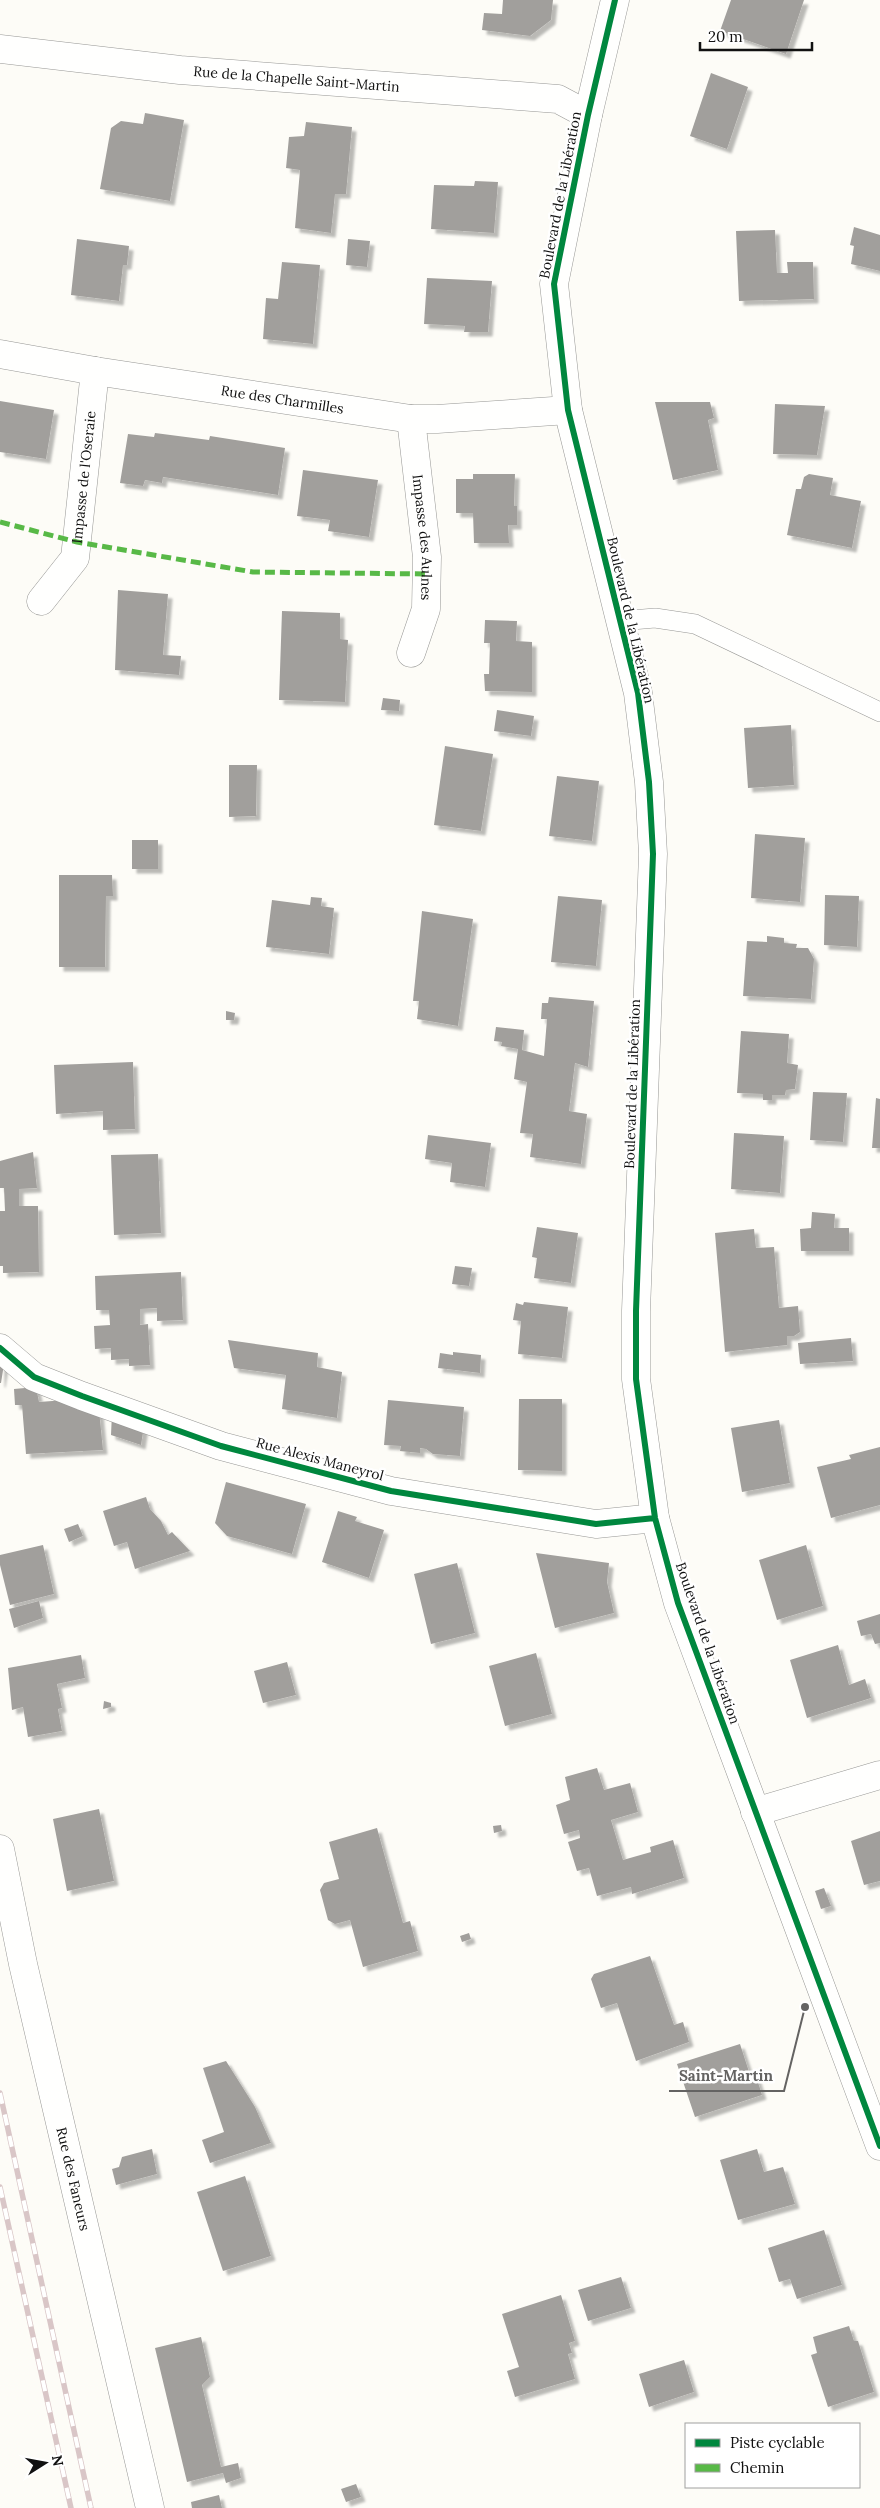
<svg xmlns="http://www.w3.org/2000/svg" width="880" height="2508" viewBox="0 0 880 2508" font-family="Lora,serif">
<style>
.building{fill:#a19f9c;filter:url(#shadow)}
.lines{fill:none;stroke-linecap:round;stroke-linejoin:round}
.service-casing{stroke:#979795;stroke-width:20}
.minor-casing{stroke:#979795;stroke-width:29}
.tertiary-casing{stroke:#979795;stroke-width:29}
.service{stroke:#fffffe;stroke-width:19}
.minor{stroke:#fffffe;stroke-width:28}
.tertiary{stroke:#fffffe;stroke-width:28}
.rail-casing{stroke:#d9c6c7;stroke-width:5.5}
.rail{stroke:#fff;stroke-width:4;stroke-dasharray:11;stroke-linecap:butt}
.quiet{stroke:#58b947;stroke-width:5;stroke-dasharray:10 5;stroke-linecap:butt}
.cycleway-casing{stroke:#fff;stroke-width:9}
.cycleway{stroke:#00873e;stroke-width:6}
.labels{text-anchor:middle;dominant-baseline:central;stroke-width:5;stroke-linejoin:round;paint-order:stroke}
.street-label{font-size:14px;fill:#111;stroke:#fff}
.leader{fill:none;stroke:#646362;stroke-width:2}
.callout-dot{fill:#646362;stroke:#fff;stroke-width:2}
.callout-label{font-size:15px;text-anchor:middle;font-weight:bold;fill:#646362;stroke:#fff;stroke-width:5;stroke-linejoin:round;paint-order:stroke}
</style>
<defs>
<filter id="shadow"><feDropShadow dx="4.5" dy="4.5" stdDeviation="1" flood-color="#0004"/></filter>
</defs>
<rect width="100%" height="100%" fill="#fdfcf7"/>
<!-- building -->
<path class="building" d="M 503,0 L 553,0 L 551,20 L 530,36 L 482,30 L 484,13 L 502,14 Z
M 731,0 L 804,0 L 786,54 L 720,31 Z
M 711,73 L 748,87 L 727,149 L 690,136 Z
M 145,113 L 184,120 L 170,201 L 100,189 L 111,128 L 121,121 L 143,124 Z
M 306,122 L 352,127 L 346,194 L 335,194 L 331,233 L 295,228 L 300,170 L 286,168 L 289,137 L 304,136 Z
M 475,181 L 498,182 L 494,233 L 431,229 L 434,185 L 474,186 Z
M 854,227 L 880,235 L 880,271 L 851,264 L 854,246 L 850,245 Z
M 775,230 L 777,273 L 788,273 L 787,262 L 813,262 L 814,299 L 739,301 L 736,231 Z
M 77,239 L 129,246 L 127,265 L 123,265 L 119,301 L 71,295 Z
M 348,239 L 370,241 L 367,267 L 346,265 Z
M 282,262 L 320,265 L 313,344 L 263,339 L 266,298 L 278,299 Z
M 427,278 L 492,281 L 488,332 L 464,332 L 465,326 L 424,324 Z
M 0,401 L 54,410 L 46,459 L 0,452 Z
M 655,402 L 710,402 L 714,418 L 708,420 L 718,470 L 673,480 Z
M 775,404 L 825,406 L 817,455 L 773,454 Z
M 155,433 L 209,440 L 210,436 L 285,448 L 278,495 L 163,477 L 162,483 L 145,480 L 143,486 L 120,483 L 128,434 L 154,437 Z
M 303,470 L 378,480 L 369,537 L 328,531 L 330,520 L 297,516 Z
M 473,474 L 515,474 L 514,506 L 517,506 L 517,525 L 508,525 L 509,543 L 474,543 L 473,513 L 456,513 L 456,479 L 473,479 Z
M 809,474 L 833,478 L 830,495 L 861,501 L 852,548 L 787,535 L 796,489 L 801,489 L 804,477 Z
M 118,590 L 168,594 L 163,655 L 181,656 L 179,675 L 115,670 Z
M 282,611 L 340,613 L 340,639 L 348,640 L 345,702 L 279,700 Z
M 485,620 L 517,621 L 516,641 L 532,642 L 532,692 L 485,691 L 484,674 L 489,674 L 490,643 L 484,643 Z
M 383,698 L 400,700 L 399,711 L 381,710 Z
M 497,710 L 534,716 L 531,736 L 494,731 Z
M 791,725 L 794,785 L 748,788 L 744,728 Z
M 445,746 L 493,754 L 481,831 L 434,825 Z
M 229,765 L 257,765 L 256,816 L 229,817 Z
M 557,776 L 599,781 L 592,841 L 549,836 Z
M 755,834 L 805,838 L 800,902 L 751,898 Z
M 132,840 L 158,840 L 158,869 L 132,869 Z
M 59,875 L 112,875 L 113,896 L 106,896 L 105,967 L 59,967 Z
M 825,895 L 859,896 L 857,947 L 824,945 Z
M 558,896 L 602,900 L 596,966 L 551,962 Z
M 311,897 L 322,898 L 321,906 L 334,908 L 329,954 L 266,947 L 272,900 L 310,905 Z
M 422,911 L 473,919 L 458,1026 L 417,1019 L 419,1001 L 413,1001 Z
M 767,936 L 784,938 L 784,943 L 797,944 L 796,948 L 808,948 L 814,959 L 811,999 L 743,996 L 747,941 L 767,942 Z
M 549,997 L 594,1001 L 588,1067 L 575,1063 L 569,1111 L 587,1114 L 581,1164 L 530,1157 L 533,1134 L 520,1133 L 527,1082 L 514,1079 L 518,1049 L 501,1046 L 502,1042 L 494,1041 L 496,1027 L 524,1030 L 522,1050 L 544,1056 L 547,1019 L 541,1019 L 542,1003 L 548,1003 Z
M 226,1011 L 235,1013 L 234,1020 L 226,1020 Z
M 741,1031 L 789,1034 L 787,1063 L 798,1065 L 795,1089 L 786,1090 L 785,1095 L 772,1095 L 772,1100 L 763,1100 L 763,1094 L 737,1093 Z
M 133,1062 L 135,1129 L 103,1130 L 103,1111 L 56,1114 L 54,1065 Z
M 813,1092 L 847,1093 L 843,1142 L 810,1140 Z
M 876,1098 L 880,1099 L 880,1148 L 872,1148 Z
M 734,1133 L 784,1136 L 780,1193 L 731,1189 Z
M 428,1135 L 491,1143 L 485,1187 L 450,1182 L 452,1163 L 425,1159 Z
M 33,1152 L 37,1188 L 19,1189 L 19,1206 L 38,1206 L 39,1272 L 3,1273 L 3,1266 L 0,1266 L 0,1211 L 5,1211 L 4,1188 L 0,1188 L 0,1161 Z
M 158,1154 L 161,1233 L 114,1235 L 111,1155 Z
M 812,1212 L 835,1214 L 834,1228 L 849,1228 L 849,1251 L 801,1251 L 800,1229 L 811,1228 Z
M 537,1227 L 578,1233 L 571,1283 L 534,1278 L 537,1258 L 532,1257 Z
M 754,1229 L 756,1248 L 774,1247 L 779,1308 L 798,1306 L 800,1332 L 794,1336 L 787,1336 L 787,1345 L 725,1352 L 715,1233 Z
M 455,1266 L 472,1268 L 469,1286 L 452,1284 Z
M 181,1272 L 183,1320 L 157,1321 L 157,1308 L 140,1309 L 140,1325 L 148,1324 L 150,1365 L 129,1366 L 129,1359 L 111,1360 L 111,1348 L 95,1349 L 94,1326 L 110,1325 L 109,1310 L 96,1310 L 95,1276 Z
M 524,1302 L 568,1307 L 562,1358 L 518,1354 L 521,1321 L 513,1320 L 516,1303 L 523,1305 Z
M 851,1338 L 853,1361 L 800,1364 L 798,1343 Z
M 228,1340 L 318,1353 L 317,1367 L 342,1372 L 337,1418 L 282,1409 L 286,1375 L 234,1368 Z
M 453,1352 L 481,1355 L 480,1373 L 438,1368 L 440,1353 L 453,1355 Z
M 0,1361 L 4,1364 L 1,1383 L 0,1383 Z
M 36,1387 L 39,1402 L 79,1399 L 80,1410 L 99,1410 L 103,1450 L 26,1454 L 22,1405 L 15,1405 L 14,1389 Z
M 519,1399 L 562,1399 L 562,1471 L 518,1470 Z
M 388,1400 L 464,1407 L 460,1456 L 433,1454 L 426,1449 L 420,1448 L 420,1453 L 400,1451 L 401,1446 L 384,1445 Z
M 112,1413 L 144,1426 L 141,1445 L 111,1435 Z
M 779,1420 L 790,1483 L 742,1492 L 731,1428 Z
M 880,1447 L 880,1505 L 831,1518 L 817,1467 L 851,1459 L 849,1455 Z
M 226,1482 L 306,1504 L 292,1554 L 227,1536 L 215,1523 Z
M 146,1497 L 150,1509 L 161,1521 L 168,1535 L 172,1532 L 190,1551 L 135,1569 L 127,1542 L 114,1546 L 103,1511 Z
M 338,1511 L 357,1517 L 355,1521 L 384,1530 L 369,1578 L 322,1562 Z
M 78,1524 L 83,1536 L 69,1542 L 64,1529 Z
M 43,1545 L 54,1594 L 10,1605 L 0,1565 L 0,1555 Z
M 806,1545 L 823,1606 L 777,1620 L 759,1560 Z
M 536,1553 L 609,1563 L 607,1582 L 614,1613 L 555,1628 Z
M 457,1563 L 475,1633 L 431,1644 L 414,1574 Z
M 39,1601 L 43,1618 L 14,1628 L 9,1609 Z
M 880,1614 L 880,1643 L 875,1644 L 871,1634 L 861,1636 L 857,1621 Z
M 838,1645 L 849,1685 L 865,1679 L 871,1698 L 807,1718 L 790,1660 Z
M 536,1653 L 552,1714 L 505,1726 L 489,1666 Z
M 81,1655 L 85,1678 L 57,1684 L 62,1708 L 58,1709 L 62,1731 L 28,1737 L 23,1707 L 12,1710 L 8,1668 Z
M 287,1662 L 296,1695 L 263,1703 L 254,1671 Z
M 104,1701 L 111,1703 L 111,1707 L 103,1709 Z
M 597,1768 L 604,1790 L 630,1783 L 638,1812 L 611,1820 L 623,1860 L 651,1852 L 650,1847 L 673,1840 L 684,1878 L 632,1894 L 631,1887 L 597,1896 L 589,1868 L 577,1871 L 568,1842 L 580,1838 L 579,1830 L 564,1834 L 556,1805 L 570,1800 L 565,1777 Z
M 99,1809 L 114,1881 L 67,1891 L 53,1819 Z
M 501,1825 L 502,1831 L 494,1833 L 493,1826 Z
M 377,1828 L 403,1923 L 410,1921 L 418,1951 L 363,1967 L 350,1920 L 335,1924 L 328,1920 L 320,1890 L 324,1883 L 339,1879 L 329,1842 Z
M 880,1831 L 880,1881 L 864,1885 L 851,1841 Z
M 824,1888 L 831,1906 L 821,1909 L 815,1891 Z
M 469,1933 L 471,1939 L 462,1942 L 460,1936 Z
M 650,1956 L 674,2025 L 683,2022 L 689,2042 L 636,2061 L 617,2003 L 601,2008 L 591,1979 L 594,1974 Z
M 740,2044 L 751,2078 L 756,2076 L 762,2095 L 695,2117 L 677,2064 Z
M 226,2061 L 255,2107 L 271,2143 L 210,2163 L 202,2140 L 224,2132 L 203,2068 Z
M 152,2149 L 157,2174 L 116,2185 L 112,2169 L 119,2167 L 122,2157 Z
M 757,2149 L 764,2172 L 783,2167 L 795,2204 L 738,2220 L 720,2160 Z
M 245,2176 L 271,2256 L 223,2271 L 197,2192 Z
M 824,2230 L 842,2285 L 797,2299 L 790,2279 L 779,2282 L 768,2248 Z
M 621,2277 L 631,2308 L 588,2321 L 578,2290 Z
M 561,2295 L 575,2341 L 569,2343 L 572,2353 L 568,2354 L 575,2379 L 515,2397 L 507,2371 L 519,2367 L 502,2314 Z
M 849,2326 L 854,2341 L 858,2341 L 874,2392 L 828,2407 L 811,2355 L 817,2353 L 813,2337 Z
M 201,2337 L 210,2377 L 202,2385 L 221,2467 L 238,2463 L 241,2478 L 226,2483 L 223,2473 L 187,2482 L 155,2348 Z
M 684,2360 L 694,2392 L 649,2407 L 639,2374 Z
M 356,2484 L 361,2497 L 346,2502 L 341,2489 Z
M 219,2495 L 222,2508 L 192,2508 L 191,2502 Z"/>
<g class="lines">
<!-- service casing -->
<g class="service-casing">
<path id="service" d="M 620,621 L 655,618 L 695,624 L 880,712"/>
</g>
<!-- minor casing -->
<g class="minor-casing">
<g id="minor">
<path id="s1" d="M 0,49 L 180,70 L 558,99 L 588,115"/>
<path id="s2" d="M 0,354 L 95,371 L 411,419 L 437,419 L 568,410"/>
<path id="s3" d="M 411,419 L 427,557 L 426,609 L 411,653"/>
<path id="s4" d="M 41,601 L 75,558 L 95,371"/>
<path d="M 0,1348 L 34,1377 L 82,1396 L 221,1446 L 391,1491 L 596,1524 L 655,1518"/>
<path d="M 755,1812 L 880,1775"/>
</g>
</g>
<!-- tertiary casing -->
<g class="tertiary-casing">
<g id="tertiary">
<path d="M 615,0 L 588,115 L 554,284 L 568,410 L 638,693 L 649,782 L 653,854 L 636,1311 L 636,1379 L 655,1518 L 678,1603 L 880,2146"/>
<path id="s5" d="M 0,1849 L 23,1964 L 150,2508"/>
</g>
</g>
<!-- service -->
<use href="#service" class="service"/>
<!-- minor -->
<use href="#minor" class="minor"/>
<!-- tertiary -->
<use href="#tertiary" class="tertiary"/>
<!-- rail casing -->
<g class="rail-casing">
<path id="rail" d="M 0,2093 L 91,2508
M 0,2187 L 71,2508"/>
</g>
<!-- rail -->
<use href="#rail" class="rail"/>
<!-- quiet -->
<path class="quiet" d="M 0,522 L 77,542 L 253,572 L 427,574"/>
<!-- cycleway casing -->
<g class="cycleway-casing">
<path id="cycleway" d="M 615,0 L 588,115 L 554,284 L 568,410 L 638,693 L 649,782 L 653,854 L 636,1311 L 636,1379 L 655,1518 L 678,1603 L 880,2146
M 0,1348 L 34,1377 L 82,1396 L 221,1446 L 391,1491 L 596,1524 L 655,1518"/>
</g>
<!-- cycleway -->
<use href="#cycleway" class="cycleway"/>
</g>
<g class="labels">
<!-- street labels -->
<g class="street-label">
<text stroke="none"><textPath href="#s1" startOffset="298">Rue de la Chapelle Saint-Martin</textPath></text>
<text transform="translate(560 195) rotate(-79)">Boulevard de la Libération</text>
<text stroke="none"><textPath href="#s2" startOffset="286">Rue des Charmilles</textPath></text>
<text stroke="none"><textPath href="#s4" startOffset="136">Impasse de l'Oseraie</textPath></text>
<text stroke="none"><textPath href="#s3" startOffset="119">Impasse des Aulnes</textPath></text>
<text transform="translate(631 620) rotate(77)">Boulevard de la Libération</text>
<text transform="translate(632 1084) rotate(-88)">Boulevard de la Libération</text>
<text transform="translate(320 1459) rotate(15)">Rue Alexis Maneyrol</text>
<text transform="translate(708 1643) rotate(71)">Boulevard de la Libération</text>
<text stroke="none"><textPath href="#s5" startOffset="338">Rue des Faneurs</textPath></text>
</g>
</g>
<!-- callouts -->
<path class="leader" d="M805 2007L784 2091H669"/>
<circle class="callout-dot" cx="805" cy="2007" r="5"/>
<g class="callout-label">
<text x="726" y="2081">Saint-Martin</text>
</g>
<!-- legend -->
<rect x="685" y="2423" width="175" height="65" fill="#ffffff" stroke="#a0a0a0"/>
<rect x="695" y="2439" width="25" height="8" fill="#00873e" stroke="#a0a0a0"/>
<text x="730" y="2448" font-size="15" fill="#111111">Piste cyclable</text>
<rect x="695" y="2464" width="25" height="8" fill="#58b947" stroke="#a0a0a0"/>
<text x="730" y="2473" font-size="15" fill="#111111">Chemin</text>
<!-- north arrow -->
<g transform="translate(45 2463) rotate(79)" stroke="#ffffff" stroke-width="4" paint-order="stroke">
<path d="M0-4L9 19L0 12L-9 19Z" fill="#111111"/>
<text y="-8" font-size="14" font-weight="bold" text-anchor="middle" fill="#111111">N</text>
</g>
<!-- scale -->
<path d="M700 42v8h112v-8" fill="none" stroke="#111111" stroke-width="2.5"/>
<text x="708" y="42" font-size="15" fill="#111111" stroke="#ffffff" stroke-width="4" paint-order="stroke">20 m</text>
</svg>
